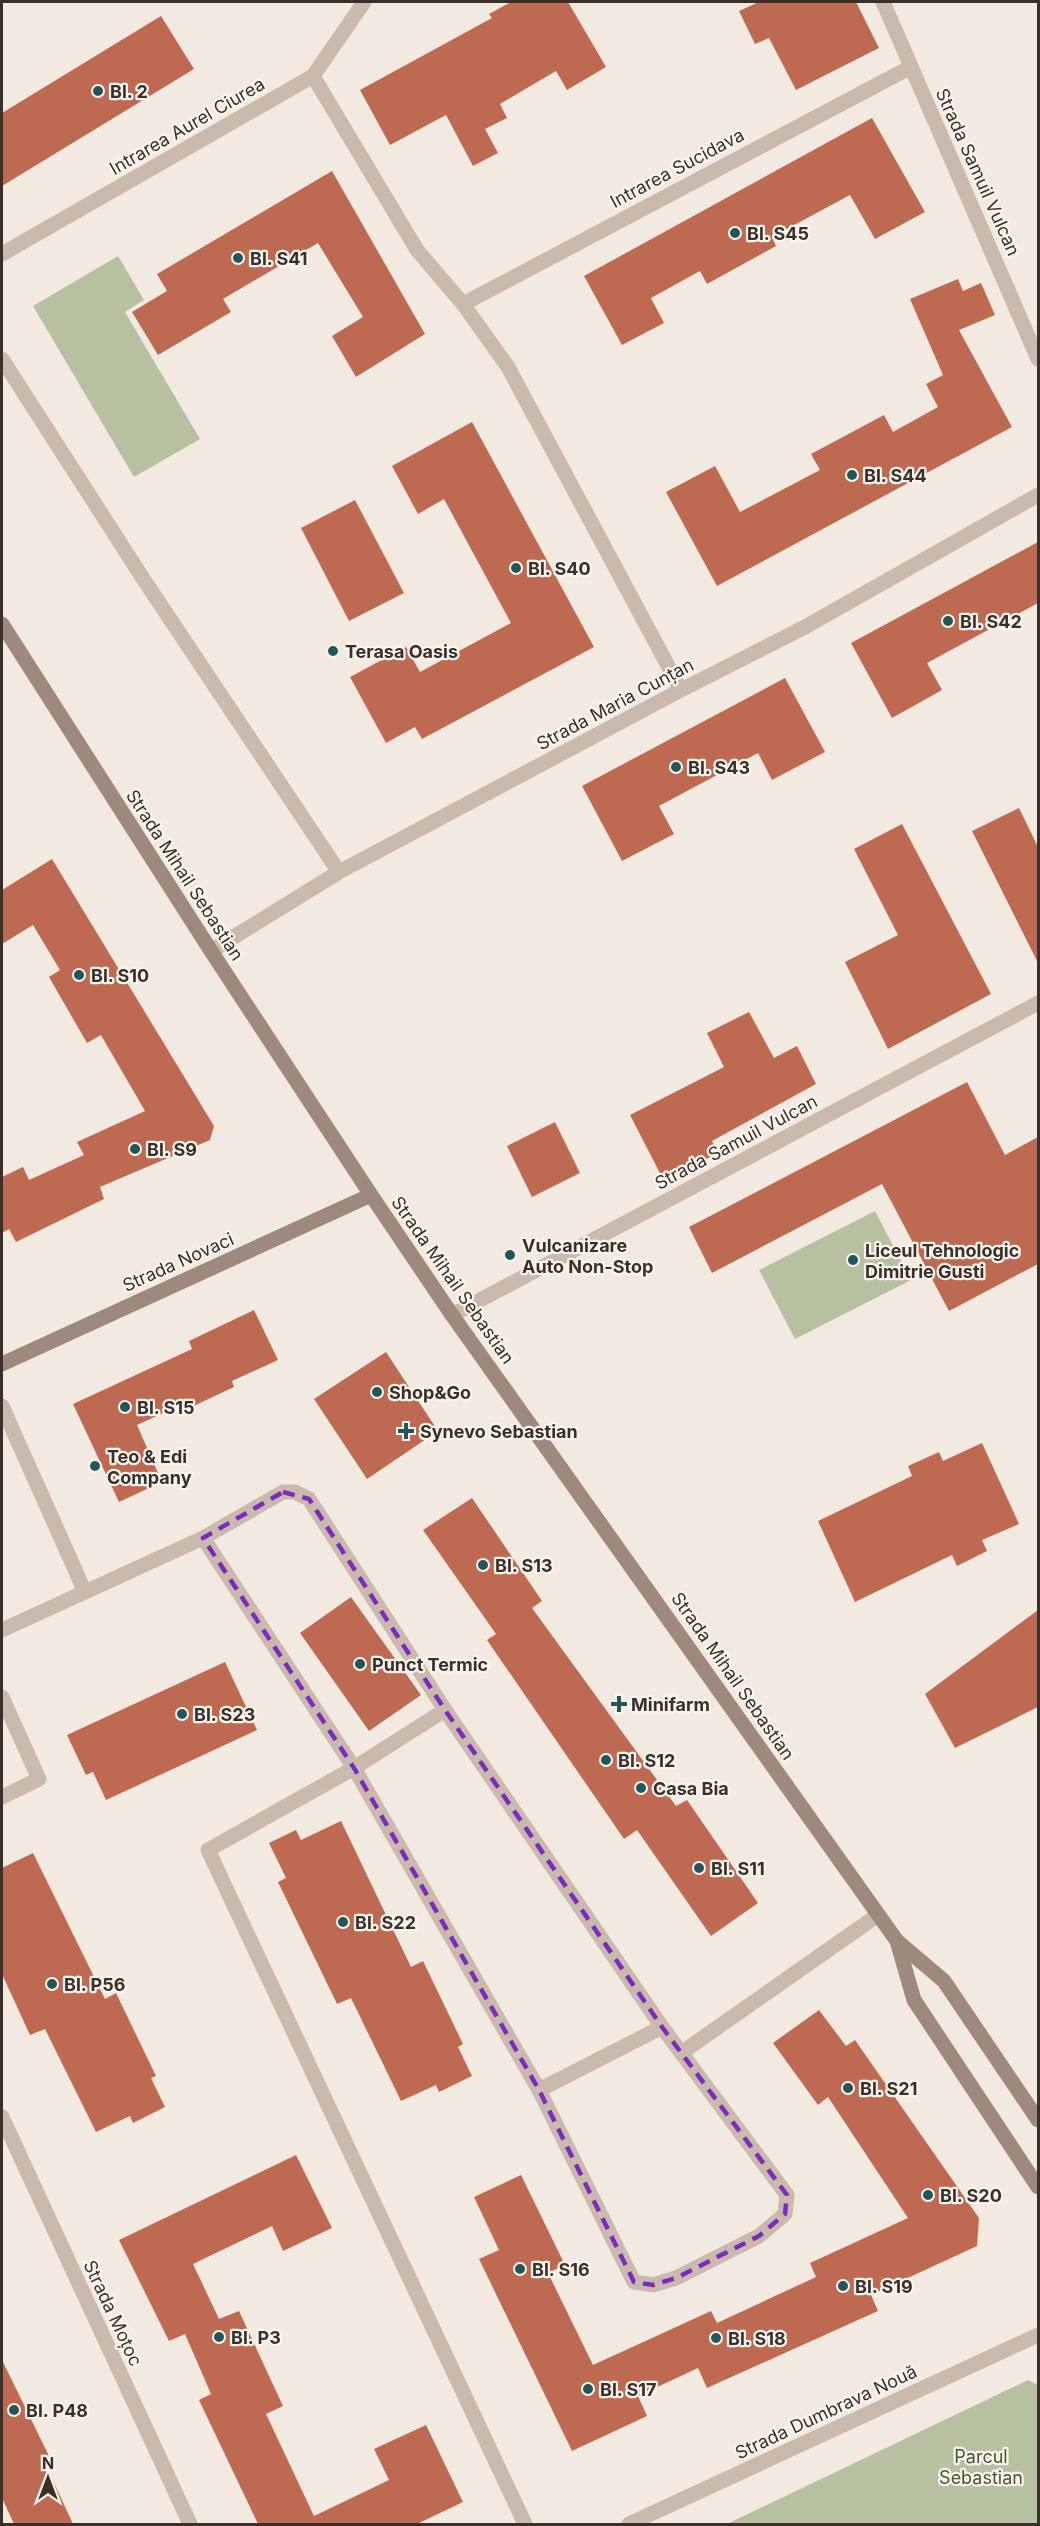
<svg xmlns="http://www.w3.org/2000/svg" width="1040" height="2526" viewBox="0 0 1040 2526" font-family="Inter,sans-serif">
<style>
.green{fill:#b7c1a2}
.building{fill:#be6a53}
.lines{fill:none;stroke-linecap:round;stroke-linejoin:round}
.street{stroke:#cabaad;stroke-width:15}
.secondary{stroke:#9e897f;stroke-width:15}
.marked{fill:none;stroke:#7b2cbf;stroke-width:4.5;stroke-dasharray:12 8;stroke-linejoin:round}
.poi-dot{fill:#235658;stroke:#faf4ee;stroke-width:2}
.labels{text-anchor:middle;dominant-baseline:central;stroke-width:4.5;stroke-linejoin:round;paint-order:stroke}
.poi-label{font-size:18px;font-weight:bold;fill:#392f2b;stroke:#faf4ee;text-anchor:start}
.street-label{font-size:18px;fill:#392f2b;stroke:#faf4ee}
.park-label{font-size:18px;fill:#495631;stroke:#faf4ee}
</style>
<rect width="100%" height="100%" fill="#f2eae1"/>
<!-- green -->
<path class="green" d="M 118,256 L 144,300 L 125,312 L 200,439 L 134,477 L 33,306 Z
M 875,1211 L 911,1280 L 795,1339 L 759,1270 Z
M 1028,2380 L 1038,2385 L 1038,2524 L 727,2524 Z"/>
<!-- building -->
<path class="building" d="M 511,2 L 568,2 L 606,67 L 567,90 L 556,71 L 500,104 L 507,118 L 485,129 L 498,153 L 473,166 L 446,115 L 390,145 L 360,90 L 492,18 L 489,14 Z
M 759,2 L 856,2 L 879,48 L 796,90 L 769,38 L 755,44 L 739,11 Z
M 161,16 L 194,69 L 2,186 L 2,113 Z
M 872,118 L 925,212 L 875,239 L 850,195 L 772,237 L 776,246 L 707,284 L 700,271 L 651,298 L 664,323 L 622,345 L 584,276 Z
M 332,171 L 425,334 L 356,377 L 332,336 L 363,317 L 318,243 L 223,299 L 231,312 L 158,355 L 132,312 L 167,291 L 157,274 Z
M 958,279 L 963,291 L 981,283 L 995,315 L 959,330 L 1012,427 L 717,586 L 666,492 L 715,466 L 740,512 L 820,470 L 811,454 L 884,415 L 893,432 L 938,407 L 926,384 L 943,375 L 910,299 Z
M 472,422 L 594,647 L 422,739 L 415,727 L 386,743 L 350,677 L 406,647 L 420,672 L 511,623 L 444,499 L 418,514 L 392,466 Z
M 355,500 L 404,593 L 349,621 L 301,528 Z
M 1038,542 L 1038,603 L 927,663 L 942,690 L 892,718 L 851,643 Z
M 785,678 L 825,752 L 772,780 L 758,753 L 659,806 L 674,834 L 622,861 L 582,786 Z
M 1019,808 L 1038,847 L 1038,963 L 972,831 Z
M 902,824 L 991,994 L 888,1049 L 845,962 L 898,935 L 854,849 Z
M 52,859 L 214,1126 L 210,1140 L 100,1187 L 104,1199 L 16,1242 L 9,1229 L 2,1233 L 2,1177 L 23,1167 L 29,1180 L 84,1155 L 77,1142 L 145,1111 L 101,1035 L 87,1043 L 49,977 L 60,970 L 33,925 L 2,944 L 2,890 Z
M 749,1012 L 774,1058 L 797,1046 L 816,1084 L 712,1141 L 718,1153 L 664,1181 L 630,1115 L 724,1067 L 707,1033 Z
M 967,1082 L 1005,1155 L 1038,1137 L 1038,1264 L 949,1311 L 882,1184 L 712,1273 L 689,1227 Z
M 555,1122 L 580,1173 L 532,1197 L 507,1146 Z
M 254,1310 L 278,1360 L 232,1381 L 234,1387 L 185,1410 L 183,1404 L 137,1425 L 162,1482 L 119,1502 L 73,1404 L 192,1349 L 189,1341 Z
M 386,1352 L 438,1431 L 367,1479 L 314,1399 Z
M 982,1443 L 1019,1524 L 982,1540 L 987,1551 L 957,1566 L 952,1555 L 855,1602 L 818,1521 L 912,1476 L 908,1466 L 939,1452 L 943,1461 Z
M 472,1498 L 542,1601 L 532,1608 L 676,1806 L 687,1800 L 758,1903 L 711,1936 L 637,1830 L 624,1839 L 487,1640 L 496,1634 L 423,1530 Z
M 351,1597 L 421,1695 L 369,1731 L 300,1633 Z
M 1038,1610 L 1038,1707 L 955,1748 L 925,1694 Z
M 225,1662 L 257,1730 L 106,1800 L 93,1772 L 86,1775 L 67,1735 Z
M 341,1821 L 411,1967 L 423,1961 L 463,2044 L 458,2047 L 472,2076 L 439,2092 L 436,2085 L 401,2101 L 351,1998 L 337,2004 L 278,1882 L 286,1878 L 269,1843 L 296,1830 L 301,1840 Z
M 33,1853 L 105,1999 L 116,1993 L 156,2076 L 151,2078 L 165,2107 L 133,2123 L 130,2116 L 96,2132 L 45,2029 L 30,2035 L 2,1974 L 2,1868 Z
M 819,2010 L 846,2046 L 855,2040 L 979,2218 L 977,2246 L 871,2295 L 878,2311 L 707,2388 L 698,2368 L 638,2396 L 647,2416 L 572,2451 L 479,2259 L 499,2250 L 474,2197 L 521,2175 L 565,2265 L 548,2273 L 593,2365 L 711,2311 L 717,2323 L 816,2277 L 810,2263 L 908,2218 L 828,2097 L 818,2105 L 773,2043 Z
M 296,2155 L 332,2228 L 283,2251 L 272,2226 L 193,2264 L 219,2319 L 239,2311 L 283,2406 L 266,2414 L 314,2516 L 389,2480 L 374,2449 L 426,2425 L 463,2502 L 417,2524 L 258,2524 L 199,2400 L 211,2394 L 185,2334 L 169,2341 L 119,2240 Z
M 2,2360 L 50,2458 L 44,2461 L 73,2524 L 14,2524 L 2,2498 Z"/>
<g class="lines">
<!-- street -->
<path class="street" d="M 883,2 L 1038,359
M 313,76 L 417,250 L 463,304 L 508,367 L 681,690
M 2,254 L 313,76 L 364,2
M 463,304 L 911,67
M 2,359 L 144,580 L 339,872
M 211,951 L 339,872 L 681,690 L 805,627 L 1038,495
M 452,1315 L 1038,1003
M 2,1406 L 85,1592
M 2,1630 L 203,1538 L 283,1492 L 295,1492 L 309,1499 L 445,1710 L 662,2027 L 787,2195 L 785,2214 L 759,2236 L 676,2278 L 653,2285 L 634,2282 L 539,2090 L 354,1768 L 203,1538
M 2,1697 L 39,1779 L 2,1797
M 445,1710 L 354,1768 L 208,1850 L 525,2524
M 681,2053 L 878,1915
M 539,2090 L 662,2027
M 2,2117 L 190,2524
M 629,2524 L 1038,2335"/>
<!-- secondary -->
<path class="secondary" d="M 2,624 L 211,951 L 371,1195 L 452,1315 L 897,1941 L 944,1981 L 1038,2120
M 2,1364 L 371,1195
M 897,1941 L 914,2000 L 1038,2187"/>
</g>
<!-- marked area -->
<path class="marked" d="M 283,1492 L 309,1499 L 445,1710 L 662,2027 L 787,2195 L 785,2214 L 759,2236 L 676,2278 L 653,2285 L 634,2282 L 539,2090 L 354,1768 L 203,1538 Z"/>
<!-- markers -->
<g class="poi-dot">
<circle cx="98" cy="91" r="6"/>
<circle cx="735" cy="233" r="6"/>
<circle cx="238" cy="258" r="6"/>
<circle cx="852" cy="475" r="6"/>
<circle cx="516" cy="568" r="6"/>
<circle cx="948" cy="621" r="6"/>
<circle cx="333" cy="651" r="6"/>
<circle cx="676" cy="767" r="6"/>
<circle cx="79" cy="975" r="6"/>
<circle cx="135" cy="1149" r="6"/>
<circle cx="510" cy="1255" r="6"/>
<circle cx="853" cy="1260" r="6"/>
<circle cx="377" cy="1392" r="6"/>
<circle cx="125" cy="1407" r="6"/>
<path d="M403 1422h6v6h6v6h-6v6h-6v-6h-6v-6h6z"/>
<circle cx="95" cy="1466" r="6"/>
<circle cx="483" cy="1565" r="6"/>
<circle cx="360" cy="1664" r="6"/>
<path d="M616 1695h6v6h6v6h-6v6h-6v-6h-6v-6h6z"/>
<circle cx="182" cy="1714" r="6"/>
<circle cx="606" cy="1760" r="6"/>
<circle cx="641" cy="1788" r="6"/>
<circle cx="699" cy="1868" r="6"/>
<circle cx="343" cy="1922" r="6"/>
<circle cx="52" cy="1984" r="6"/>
<circle cx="848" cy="2088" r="6"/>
<circle cx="928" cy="2195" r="6"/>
<circle cx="520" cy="2269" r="6"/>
<circle cx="843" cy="2286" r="6"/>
<circle cx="219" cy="2337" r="6"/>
<circle cx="716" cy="2338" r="6"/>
<circle cx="588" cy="2389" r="6"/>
<circle cx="14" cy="2410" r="6"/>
</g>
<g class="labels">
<!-- poi labels -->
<g class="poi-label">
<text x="110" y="91">Bl. 2</text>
<text x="747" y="233">Bl. S45</text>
<text x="250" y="258">Bl. S41</text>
<text x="864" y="475">Bl. S44</text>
<text x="528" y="568">Bl. S40</text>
<text x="960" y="621">Bl. S42</text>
<text x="345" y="651">Terasa Oasis</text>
<text x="688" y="767">Bl. S43</text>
<text x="91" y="975">Bl. S10</text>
<text x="147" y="1149">Bl. S9</text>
<text x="522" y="1245">Vulcanizare<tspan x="522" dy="21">Auto Non-Stop</tspan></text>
<text x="865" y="1250">Liceul Tehnologic<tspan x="865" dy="21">Dimitrie Gusti</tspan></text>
<text x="389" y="1392">Shop&amp;Go</text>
<text x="137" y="1407">Bl. S15</text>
<text x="420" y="1431">Synevo Sebastian</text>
<text x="107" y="1456">Teo &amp; Edi<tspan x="107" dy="21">Company</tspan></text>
<text x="495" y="1565">Bl. S13</text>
<text x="372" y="1664">Punct Termic</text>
<text x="631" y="1704">Minifarm</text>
<text x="194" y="1714">Bl. S23</text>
<text x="618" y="1760">Bl. S12</text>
<text x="653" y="1788">Casa Bia</text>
<text x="711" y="1868">Bl. S11</text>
<text x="355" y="1922">Bl. S22</text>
<text x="64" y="1984">Bl. P56</text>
<text x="860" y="2088">Bl. S21</text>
<text x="940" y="2195">Bl. S20</text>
<text x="532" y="2269">Bl. S16</text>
<text x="855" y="2286">Bl. S19</text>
<text x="231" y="2337">Bl. P3</text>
<text x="728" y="2338">Bl. S18</text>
<text x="600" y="2389">Bl. S17</text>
<text x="26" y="2410">Bl. P48</text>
</g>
<!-- street labels -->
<g class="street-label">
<text transform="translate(187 126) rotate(-30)">Intrarea Aurel Ciurea</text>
<text transform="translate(677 168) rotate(-28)">Intrarea Sucidava</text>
<text transform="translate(978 172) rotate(66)">Strada Samuil Vulcan</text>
<text transform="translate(615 704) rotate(-28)">Strada Maria Cunțan</text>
<text transform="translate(185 875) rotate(57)">Strada Mihail Sebastian</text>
<text transform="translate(736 1142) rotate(-28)">Strada Samuil Vulcan</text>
<text transform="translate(178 1262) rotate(-24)">Strada Novaci</text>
<text transform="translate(453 1280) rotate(55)">Strada Mihail Sebastian</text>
<text transform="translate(733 1676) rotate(55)">Strada Mihail Sebastian</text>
<text transform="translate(113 2313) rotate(65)">Strada Moțoc</text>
<text transform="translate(826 2412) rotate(-25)">Strada Dumbrava Nouă</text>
</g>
<!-- park labels -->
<g class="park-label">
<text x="981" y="2456">Parcul<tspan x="981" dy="21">Sebastian</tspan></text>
</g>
</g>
<!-- border -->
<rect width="1040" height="2526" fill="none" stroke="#392f2b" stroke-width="6"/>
<!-- north arrow -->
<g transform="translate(48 2478)" stroke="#faf4ee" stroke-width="4.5" paint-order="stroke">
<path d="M0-4.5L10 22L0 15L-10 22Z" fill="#392f2b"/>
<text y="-9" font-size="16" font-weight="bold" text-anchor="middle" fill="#392f2b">N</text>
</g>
</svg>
